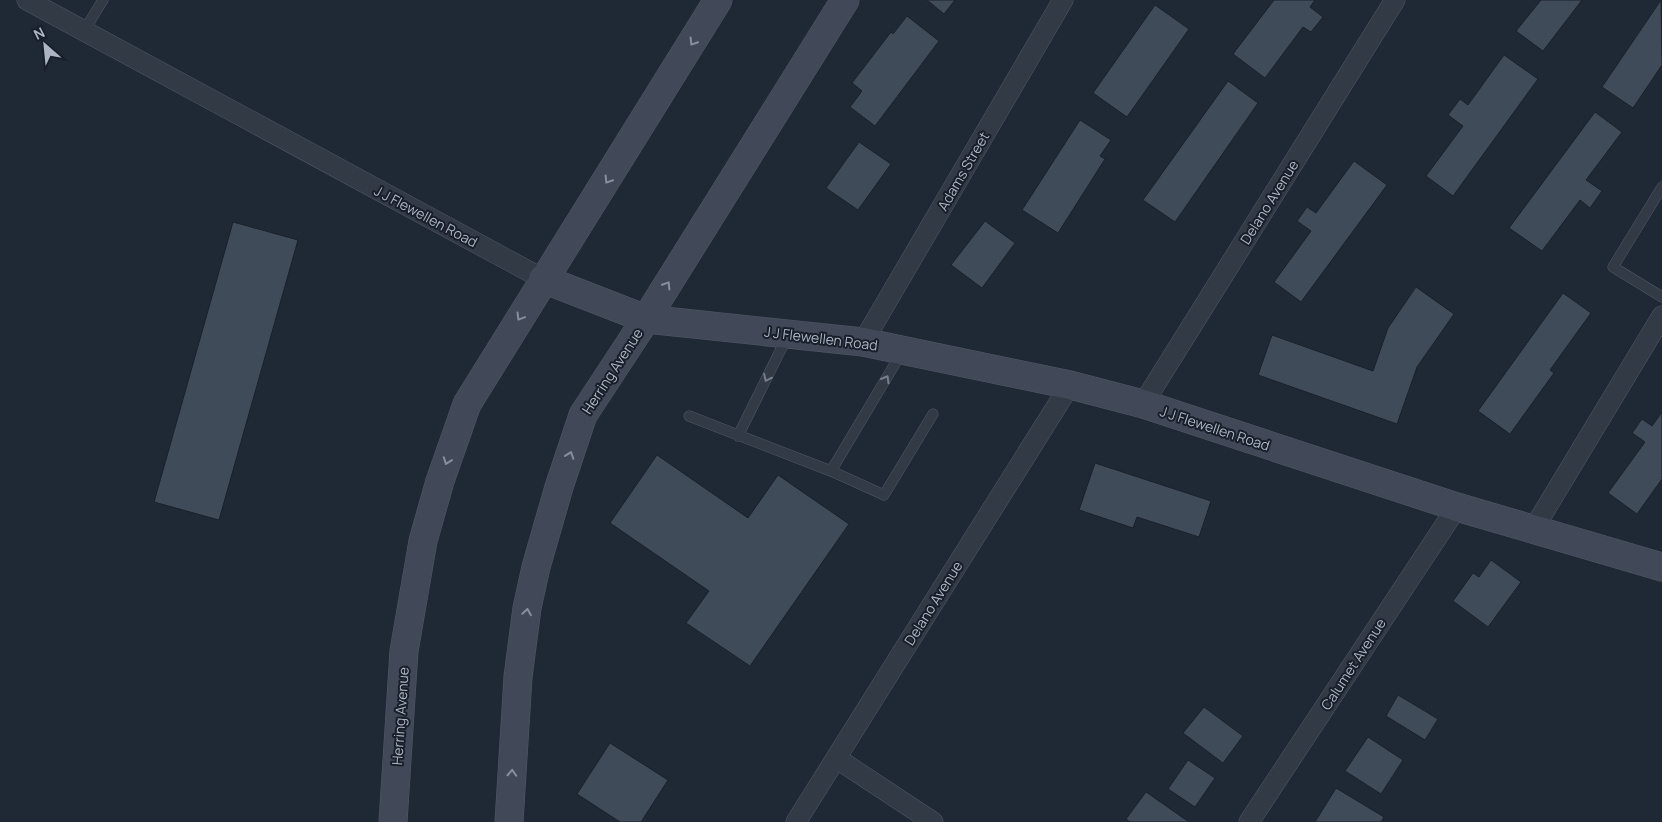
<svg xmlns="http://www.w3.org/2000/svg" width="1662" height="822" viewBox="0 0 1662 822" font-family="Manrope,sans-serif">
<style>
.building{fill:#404b5a;stroke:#1a212c}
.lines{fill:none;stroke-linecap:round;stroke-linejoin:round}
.lane-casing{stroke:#505864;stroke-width:11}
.street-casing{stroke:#505864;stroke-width:21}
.secondary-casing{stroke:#505864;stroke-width:29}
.lane{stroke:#323a46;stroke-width:10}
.street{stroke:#323a46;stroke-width:20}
.secondary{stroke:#414959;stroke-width:28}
.oneway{stroke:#878f9e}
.oneway2{stroke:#757e8b}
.labels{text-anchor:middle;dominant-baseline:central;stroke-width:4;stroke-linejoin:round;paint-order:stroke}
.street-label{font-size:14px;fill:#acb5c3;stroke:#181f2a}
</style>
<rect width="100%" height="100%" fill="#1f2835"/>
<!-- building -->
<path class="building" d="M 927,0 L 955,0 L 944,14 Z
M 1274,0 L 1315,0 L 1310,7 L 1323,17 L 1311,32 L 1303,27 L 1265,78 L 1233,54 Z
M 1541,0 L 1582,0 L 1543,51 L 1516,31 Z
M 1661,0 L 1662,65 L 1633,108 L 1602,87 Z
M 1155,5 L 1189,29 L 1127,117 L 1093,93 Z
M 907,16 L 939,41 L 875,126 L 850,107 L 862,91 L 852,83 L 891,32 L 893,34 Z
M 1504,55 L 1538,79 L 1453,196 L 1426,176 L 1463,126 L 1448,115 L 1460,99 L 1468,105 Z
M 1228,81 L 1258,103 L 1175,222 L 1143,200 Z
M 1595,112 L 1622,132 L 1586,180 L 1602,191 L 1590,208 L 1580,200 L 1542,251 L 1509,228 Z
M 1080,120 L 1111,140 L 1100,156 L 1105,159 L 1058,233 L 1022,210 Z
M 859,142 L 891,164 L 858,210 L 826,188 Z
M 1354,161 L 1387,185 L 1301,302 L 1274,282 L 1311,231 L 1297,221 L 1307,207 L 1316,213 Z
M 985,221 L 1015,243 L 982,288 L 951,265 Z
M 233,222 L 298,240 L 219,520 L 154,502 Z
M 1416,287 L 1454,314 L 1417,367 L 1397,424 L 1258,375 L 1272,335 L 1373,371 L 1388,328 Z
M 1563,293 L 1591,313 L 1550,370 L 1554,373 L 1510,434 L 1478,411 Z
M 1662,412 L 1662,479 L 1637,514 L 1608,493 L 1645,442 L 1632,433 L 1642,419 L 1652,426 Z
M 657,455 L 748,518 L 778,475 L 849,524 L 750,666 L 686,623 L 709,591 L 610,523 Z
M 1095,463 L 1211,501 L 1199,537 L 1137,517 L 1133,528 L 1079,510 Z
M 1491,560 L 1521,582 L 1488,627 L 1453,601 L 1473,573 L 1479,577 Z
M 1398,695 L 1438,719 L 1425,740 L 1386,716 Z
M 1204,707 L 1243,736 L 1223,763 L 1183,733 Z
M 1368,737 L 1403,760 L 1381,794 L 1345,771 Z
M 610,743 L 668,780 L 641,822 L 620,822 L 577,794 Z
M 1188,760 L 1215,778 L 1195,807 L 1168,789 Z
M 1336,788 L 1384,817 L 1381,822 L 1315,822 Z
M 1146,792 L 1189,822 L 1130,822 L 1126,819 Z"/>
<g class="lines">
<!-- lane casing -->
<g class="lane-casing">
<path id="lane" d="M 84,31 L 103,0
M 1662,187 L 1613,267 L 1662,297
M 689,416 L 831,471 L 884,495 L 933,414
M 738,436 L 788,335
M 831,471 L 902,352"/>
</g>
<!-- street casing -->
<g class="street-casing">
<path id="street" d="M 27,0 L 543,279
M 863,342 L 1063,0
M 1143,404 L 1395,0
M 1534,528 L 1662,316
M 836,758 L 933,822
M 796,822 L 1070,385
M 1249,822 L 1457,507"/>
</g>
<!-- secondary casing -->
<g class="secondary-casing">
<path id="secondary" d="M 543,279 L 646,319 L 863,342 L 1070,385 L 1143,404 L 1457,507 L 1662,567
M 393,822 L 404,651 L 423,541 L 440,481 L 467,404 L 718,0
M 509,822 L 518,677 L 527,608 L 536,567 L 559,487 L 583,415 L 646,319 L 845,0"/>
</g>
<!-- lane -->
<use href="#lane" class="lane"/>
<!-- street -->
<use href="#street" class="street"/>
<!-- secondary -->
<use href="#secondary" class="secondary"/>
</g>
<!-- one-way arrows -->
<defs><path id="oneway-chevron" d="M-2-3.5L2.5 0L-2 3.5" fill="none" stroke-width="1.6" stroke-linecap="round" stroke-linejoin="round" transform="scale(1.25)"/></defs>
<g class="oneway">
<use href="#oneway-chevron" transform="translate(693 42) rotate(122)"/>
<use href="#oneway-chevron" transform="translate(608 180) rotate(122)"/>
<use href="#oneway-chevron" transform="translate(667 285) rotate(-58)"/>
<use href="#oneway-chevron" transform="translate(520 317) rotate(121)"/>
<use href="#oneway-chevron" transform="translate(570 455) rotate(-71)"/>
<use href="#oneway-chevron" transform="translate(447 461) rotate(110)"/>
<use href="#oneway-chevron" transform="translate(527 612) rotate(-81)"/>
<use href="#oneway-chevron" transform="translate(512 773) rotate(-87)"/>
</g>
<g class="oneway2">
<use href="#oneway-chevron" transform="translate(767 378) rotate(116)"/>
<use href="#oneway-chevron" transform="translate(886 379) rotate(-60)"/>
</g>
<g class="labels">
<!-- street labels -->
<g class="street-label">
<text transform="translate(963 171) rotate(-60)">Adams Street</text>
<text transform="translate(1269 202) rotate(-58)">Delano Avenue</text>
<text transform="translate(426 216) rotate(28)">J J Flewellen Road</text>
<text transform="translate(821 338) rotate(7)">J J Flewellen Road</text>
<text transform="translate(612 371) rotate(-57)">Herring Avenue</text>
<text transform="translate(1215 428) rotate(18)">J J Flewellen Road</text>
<text transform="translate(933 603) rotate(-58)">Delano Avenue</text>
<text transform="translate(1353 664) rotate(-57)">Calumet Avenue</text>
<text transform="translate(400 716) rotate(-86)">Herring Avenue</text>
</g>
</g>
<!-- north arrow -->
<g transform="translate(45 45) rotate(333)" stroke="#181f2a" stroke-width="4" paint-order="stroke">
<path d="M0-4L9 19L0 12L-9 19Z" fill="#acb5c3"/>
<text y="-8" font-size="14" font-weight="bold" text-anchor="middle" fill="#acb5c3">N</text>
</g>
</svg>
